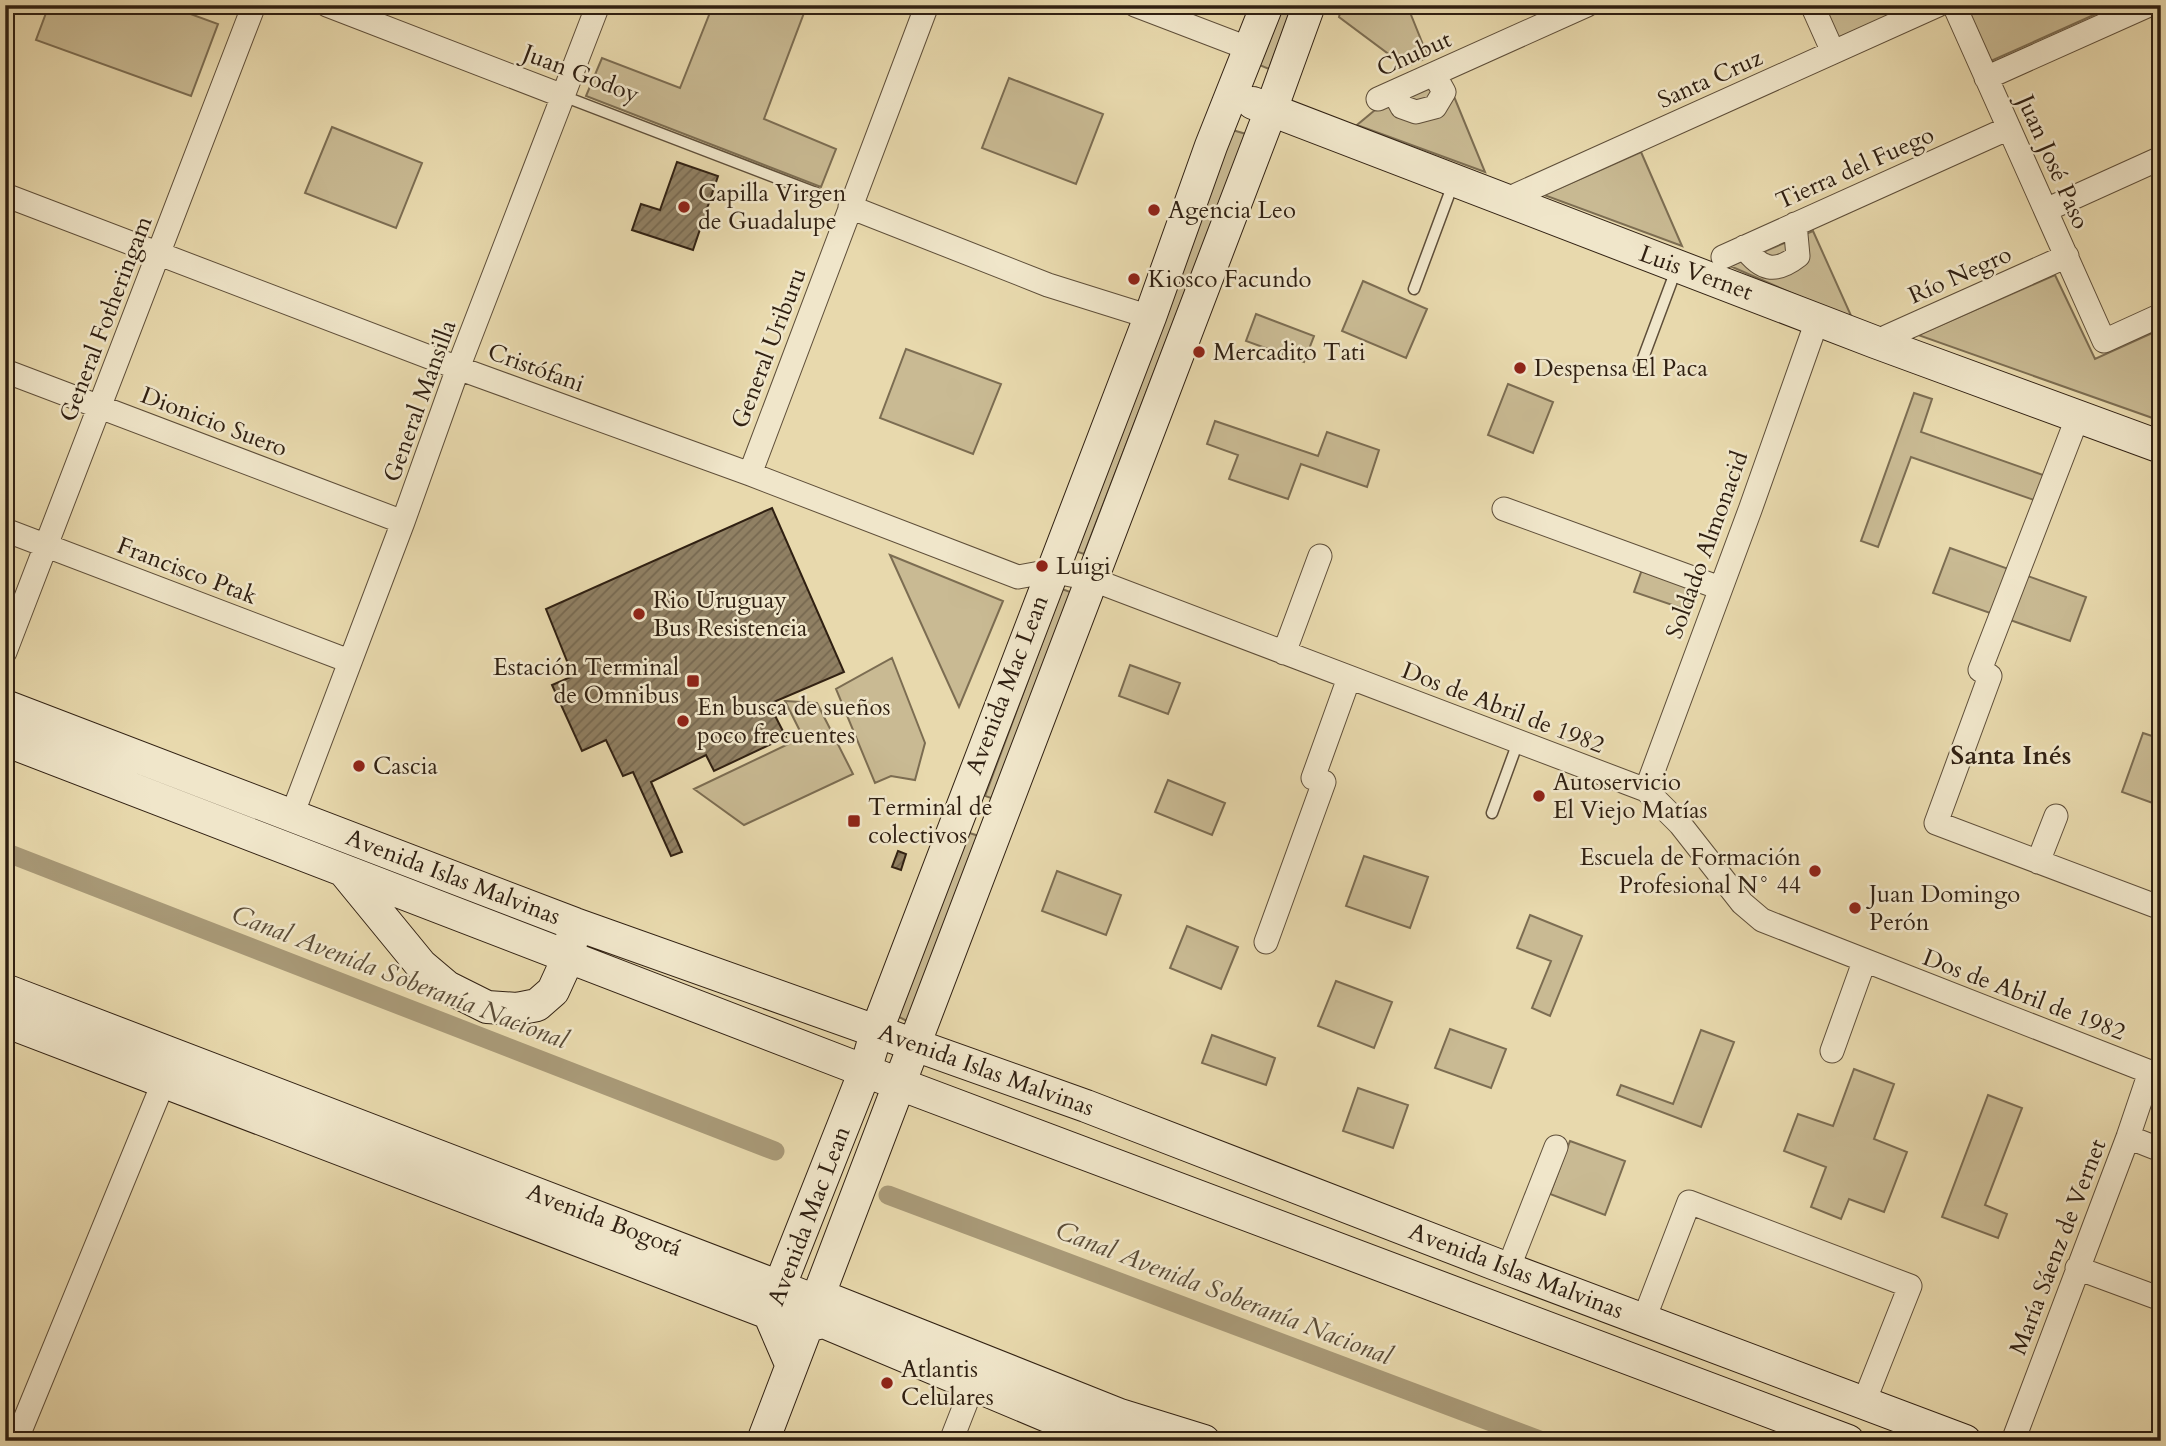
<svg xmlns="http://www.w3.org/2000/svg" width="2166" height="1446" viewBox="0 0 2166 1446" font-family="Cardo,serif">
<style>
.park{fill:#c9ba93;stroke:#7c6d52;stroke-width:2}
.lines{fill:none;stroke-linecap:round;stroke-linejoin:round}
.canal{stroke:#a99a78;stroke-width:19}
.building{fill:url(#building-hatch);stroke:#302012;stroke-width:2}
.lane-casing{stroke:#5e4e39;stroke-width:13}
.street-casing{stroke:#5e4e39;stroke-width:25}
.secondary-casing{stroke:#302012;stroke-width:34}
.lane{stroke:#f0e6ca;stroke-width:10}
.street{stroke:#f0e6ca;stroke-width:23}
.secondary{stroke:#f0e6ca;stroke-width:32}
.poi-dot{fill:#8f2418;stroke:#f0e6ca;stroke-width:2.5}
.labels{text-anchor:middle;dominant-baseline:central;stroke-width:5;stroke-linejoin:round;paint-order:stroke}
.street-label{font-size:24px;fill:#302012;stroke:#f0e6ca}
.poi-label{font-size:24px;fill:#302012;stroke:#f0e6ca;text-anchor:start}
.neighbourhood-label{font-size:26px;font-weight:bold;fill:#302012;stroke:#f0e6ca}
.water-label{font-size:26px;font-style:italic;fill:#5a4b36;stroke:#f0e6ca}
</style>
<defs>
<pattern id="building-hatch" width="6" height="6" patternUnits="userSpaceOnUse" patternTransform="scale(1.75)"><rect width="6" height="6" fill="#908063"/><path d="M-1 1l2-2M0 6l6-6M5 7l2-2" fill="none" stroke="#766850"/></pattern>
</defs>
<rect width="100%" height="100%" fill="#e8d9ad"/>
<filter id="stains"><feTurbulence type="fractalNoise" baseFrequency=".00286" numOctaves="4"/><feColorMatrix values="0 0 0 0 .2 0 0 0 0 .09 0 0 0 0 .02 0 0 0 .5 -.17"/></filter>
<radialGradient id="worn" r=".72"><stop offset=".6" stop-color="#630" stop-opacity="0"/><stop offset="1" stop-color="#630" stop-opacity=".3"/></radialGradient>
<!-- park -->
<path class="park" d="M 49,5 L 166,5 L 218,24 L 191,96 L 36,40 Z
M 713,5 L 807,5 L 764,119 L 836,149 L 821,187 L 586,96 L 602,58 L 680,88 Z
M 1280,5 L 1293,5 L 1269,69 L 1257,64 Z
M 1342,5 L 1407,5 L 1428,57 L 1406,67 L 1339,17 Z
M 1824,5 L 1913,5 L 1838,38 Z
M 1965,5 L 2116,5 L 1991,61 Z
M 1446,77 L 1485,172 L 1357,125 L 1387,100 Z
M 1009,78 L 1103,114 L 1076,184 L 982,148 Z
M 332,127 L 422,163 L 396,228 L 305,193 Z
M 1229,129 L 1246,134 L 1084,554 L 1072,550 Z
M 1641,152 L 1682,246 L 1544,195 Z
M 1813,231 L 1853,320 L 1730,266 Z
M 2055,275 L 2095,359 L 2161,329 L 2161,421 L 1918,335 Z
M 1363,281 L 1427,309 L 1406,358 L 1342,331 Z
M 1256,314 L 1314,336 L 1304,362 L 1246,341 Z
M 906,349 L 1001,384 L 973,454 L 880,418 Z
M 1508,384 L 1553,402 L 1533,453 L 1488,435 Z
M 1914,393 L 1932,399 L 1921,432 L 2046,476 L 2037,501 L 1911,457 L 1878,547 L 1861,541 Z
M 1215,421 L 1318,456 L 1327,432 L 1379,450 L 1367,487 L 1301,464 L 1288,499 L 1229,479 L 1238,455 L 1207,444 Z
M 1950,548 L 2086,597 L 2070,641 L 1933,593 Z
M 890,555 L 1003,601 L 959,707 Z
M 1644,564 L 1697,582 L 1687,610 L 1634,592 Z
M 1062,589 L 1073,593 L 997,800 L 985,796 Z
M 892,658 L 925,743 L 915,780 L 891,776 L 875,783 L 836,689 Z
M 1130,665 L 1180,683 L 1168,714 L 1119,696 Z
M 785,701 L 817,703 L 853,774 L 744,825 L 694,789 L 803,737 Z
M 2143,733 L 2161,739 L 2161,806 L 2122,792 Z
M 1168,780 L 1225,803 L 1212,835 L 1155,812 Z
M 963,831 L 979,836 L 907,1021 L 893,1014 Z
M 1364,856 L 1428,877 L 1410,928 L 1346,906 Z
M 1057,871 L 1121,895 L 1106,935 L 1042,911 Z
M 1530,915 L 1582,936 L 1550,1016 L 1532,1008 L 1551,961 L 1517,948 Z
M 1187,926 L 1238,947 L 1221,989 L 1170,968 Z
M 1336,981 L 1392,1002 L 1374,1048 L 1318,1026 Z
M 1450,1029 L 1506,1049 L 1491,1088 L 1435,1068 Z
M 1701,1030 L 1734,1042 L 1701,1127 L 1617,1095 L 1621,1085 L 1673,1104 Z
M 1212,1035 L 1275,1058 L 1266,1085 L 1202,1063 Z
M 1854,1069 L 1894,1084 L 1874,1139 L 1907,1152 L 1884,1212 L 1849,1199 L 1841,1219 L 1811,1207 L 1826,1167 L 1784,1151 L 1798,1114 L 1833,1126 Z
M 1358,1088 L 1408,1105 L 1393,1148 L 1343,1131 Z
M 1988,1095 L 2022,1108 L 1985,1205 L 2007,1214 L 1998,1238 L 1942,1217 Z
M 1570,1141 L 1625,1161 L 1605,1215 L 1550,1194 Z"/>
<g class="lines">
<!-- canal -->
<path class="canal" d="M 5,852 L 775,1151
M 888,1195 L 1542,1441"/>
</g>
<!-- building -->
<path class="building" d="M 677,162 L 718,176 L 693,250 L 632,230 L 641,204 L 660,210 Z
M 772,508 L 844,672 L 769,704 L 786,737 L 714,771 L 706,755 L 651,782 L 682,852 L 671,856 L 633,772 L 623,776 L 606,740 L 582,751 L 552,685 L 573,676 L 546,609 Z
M 898,851 L 906,854 L 901,870 L 892,867 Z"/>
<g class="lines">
<!-- lane casing -->
<g class="lane-casing">
<path id="lane" d="M 563,96 L 816,193
M 1414,289 L 1453,184
M 1639,369 L 1676,270
M 1492,813 L 1518,742"/>
</g>
<!-- street casing -->
<g class="street-casing">
<path id="street" d="M 327,5 L 563,96
M 1135,5 L 1250,49
M 1812,5 L 1833,52
M 1954,5 L 2104,341 L 2161,315
M 1986,78 L 2149,5
M 1394,92 L 1402,107 L 1416,112 L 1435,107 L 1444,92 L 1434,74
M 1378,99 L 1587,5
M 5,195 L 458,368 L 750,474 L 1018,577 L 1051,571 L 1091,579 L 1646,790 L 1680,824 L 1742,903 L 1762,920 L 2150,1072 L 2161,1071
M 1503,201 L 1938,5
M 850,207 L 1048,285 L 1150,317
M 2046,210 L 2161,158
M 1744,247 C 1761,270 1775,274 1798,256 L 1795,224
M 1723,257 L 2009,128
M 1875,342 L 2067,256
M 5,371 L 403,522
M 2078,416 L 1980,670 L 1990,676 L 1936,823 L 2161,908
M 750,474 L 927,5
M 1504,509 L 1720,588
M 5,530 L 349,661
M 5,652 L 254,5
M 1284,653 L 1320,556
M 1646,790 L 1750,510 L 1818,318
M 292,815 L 403,522 L 458,368 L 598,5
M 2038,862 L 2056,816
M 1266,942 L 1324,782 L 1313,778 L 1349,678
M 1832,1051 L 1864,962
M 2128,1137 L 2161,1150
M 2077,1268 L 2161,1299
M 1508,1269 L 1556,1147
M 1644,1319 L 1689,1202 L 1910,1286 L 1864,1402
M 16,1441 L 164,1081
M 951,1441 L 978,1372
M 2013,1441 L 2128,1137 L 2150,1072"/>
</g>
<!-- secondary casing -->
<g class="secondary-casing">
<path id="secondary" d="M 1253,103 L 1875,342 L 2161,447
M 5,706 L 575,924 L 1086,1106 L 1508,1269 L 1965,1441
M 5,740 L 865,1071 L 1848,1441
M 344,871 L 421,965 L 447,987 L 487,1007 L 517,1009 L 537,1005 L 553,991 L 569,956 L 572,937
M 5,990 L 816,1301 L 826,1298 L 1120,1415 L 1204,1441
M 5,1021 L 769,1313 L 806,1326 L 824,1322 L 1107,1441
M 791,1364 L 769,1313 L 865,1071 L 877,1030 L 1150,317 L 1211,146 L 1267,5
M 763,1441 L 1271,110 L 1309,5"/>
</g>
<!-- lane -->
<use href="#lane" class="lane"/>
<!-- street -->
<use href="#street" class="street"/>
<!-- secondary -->
<use href="#secondary" class="secondary"/>
</g>
<!-- markers -->
<g class="poi-dot">
<circle cx="684" cy="207" r="7"/>
<circle cx="1154" cy="210" r="7"/>
<circle cx="1134" cy="279" r="7"/>
<circle cx="1199" cy="352" r="7"/>
<circle cx="1520" cy="368" r="7"/>
<circle cx="1042" cy="566" r="7"/>
<circle cx="639" cy="614" r="7"/>
<rect x="686" y="674" width="14" height="14" rx="3.5"/>
<circle cx="683" cy="721" r="7"/>
<circle cx="359" cy="766" r="7"/>
<circle cx="1539" cy="796" r="7"/>
<rect x="847" y="814" width="14" height="14" rx="3.5"/>
<circle cx="1815" cy="871" r="7"/>
<circle cx="1855" cy="908" r="7"/>
<circle cx="887" cy="1383" r="7"/>
</g>
<g class="labels">
<!-- street labels -->
<g class="street-label">
<text transform="translate(1414 54) rotate(-24)">Chubut</text>
<text transform="translate(581 74) rotate(21)">Juan Godoy</text>
<text transform="translate(1710 79) rotate(-24)">Santa Cruz</text>
<text transform="translate(2053 162) rotate(66)">Juan José Paso</text>
<text transform="translate(1855 168) rotate(-24)">Tierra del Fuego</text>
<text transform="translate(1696 273) rotate(20)">Luis Vernet</text>
<text transform="translate(1960 275) rotate(-24)">Río Negro</text>
<text transform="translate(106 319) rotate(-69)">General Fotheringam</text>
<text transform="translate(769 348) rotate(-69)">General Uriburu</text>
<text transform="translate(536 368) rotate(20)">Cristófani</text>
<text transform="translate(420 401) rotate(-70)">General Mansilla</text>
<text transform="translate(214 422) rotate(21)">Dionicio Suero</text>
<text transform="translate(1707 545) rotate(-70)">Soldado Almonacid</text>
<text transform="translate(187 571) rotate(21)">Francisco Ptak</text>
<text transform="translate(1007 685) rotate(-69)">Avenida Mac Lean</text>
<text transform="translate(1503 708) rotate(21)">Dos de Abril de 1982</text>
<text transform="translate(453 877) rotate(21)">Avenida Islas Malvinas</text>
<text transform="translate(2024 995) rotate(21)">Dos de Abril de 1982</text>
<text transform="translate(986 1070) rotate(20)">Avenida Islas Malvinas</text>
<text transform="translate(809 1216) rotate(-69)">Avenida Mac Lean</text>
<text transform="translate(604 1220) rotate(21)">Avenida Bogotá</text>
<text transform="translate(2058 1247) rotate(-69)">María Sáenz de Vernet</text>
<text transform="translate(1516 1271) rotate(21)">Avenida Islas Malvinas</text>
</g>
<!-- poi labels -->
<g class="poi-label">
<text x="698" y="193">Capilla Virgen<tspan x="698" dy="28">de Guadalupe</tspan></text>
<text x="1168" y="210">Agencia Leo</text>
<text x="1148" y="279">Kiosco Facundo</text>
<text x="1213" y="352">Mercadito Tati</text>
<text x="1534" y="368">Despensa El Paca</text>
<text x="1056" y="566">Luigi</text>
<text x="653" y="600">Rio Uruguay<tspan x="653" dy="28">Bus Resistencia</tspan></text>
<text x="679" y="667" text-anchor="end">Estación Terminal<tspan x="679" dy="28">de Omnibus</tspan></text>
<text x="697" y="707">En busca de sueños<tspan x="697" dy="28">poco frecuentes</tspan></text>
<text x="373" y="766">Cascia</text>
<text x="1553" y="782">Autoservicio<tspan x="1553" dy="28">El Viejo Matías</tspan></text>
<text x="868" y="807">Terminal de<tspan x="868" dy="28">colectivos</tspan></text>
<text x="1801" y="857" text-anchor="end">Escuela de Formación<tspan x="1801" dy="28">Profesional N° 44</tspan></text>
<text x="1869" y="894">Juan Domingo<tspan x="1869" dy="28">Perón</tspan></text>
<text x="901" y="1369">Atlantis<tspan x="901" dy="28">Celulares</tspan></text>
</g>
<!-- neighbourhood labels -->
<g class="neighbourhood-label">
<text x="2011" y="755">Santa Inés</text>
</g>
<!-- water labels -->
<g class="water-label">
<text transform="translate(400 977) rotate(21)">Canal Avenida Soberanía Nacional</text>
<text transform="translate(1224 1293) rotate(21)">Canal Avenida Soberanía Nacional</text>
</g>
</g>
<!-- margin -->
<rect width="2166" height="1446" fill="none" stroke="#e8d9ad" stroke-width="28"/>
<rect x="7" y="7" width="2152" height="1432" fill="none" stroke="#302012" stroke-width="3.5"/>
<rect x="14" y="14" width="2138" height="1418" fill="none" stroke="#302012" stroke-width="2"/>
<rect width="100%" height="100%" filter="url(#stains)"/>
<rect width="100%" height="100%" fill="url(#worn)"/>
</svg>
